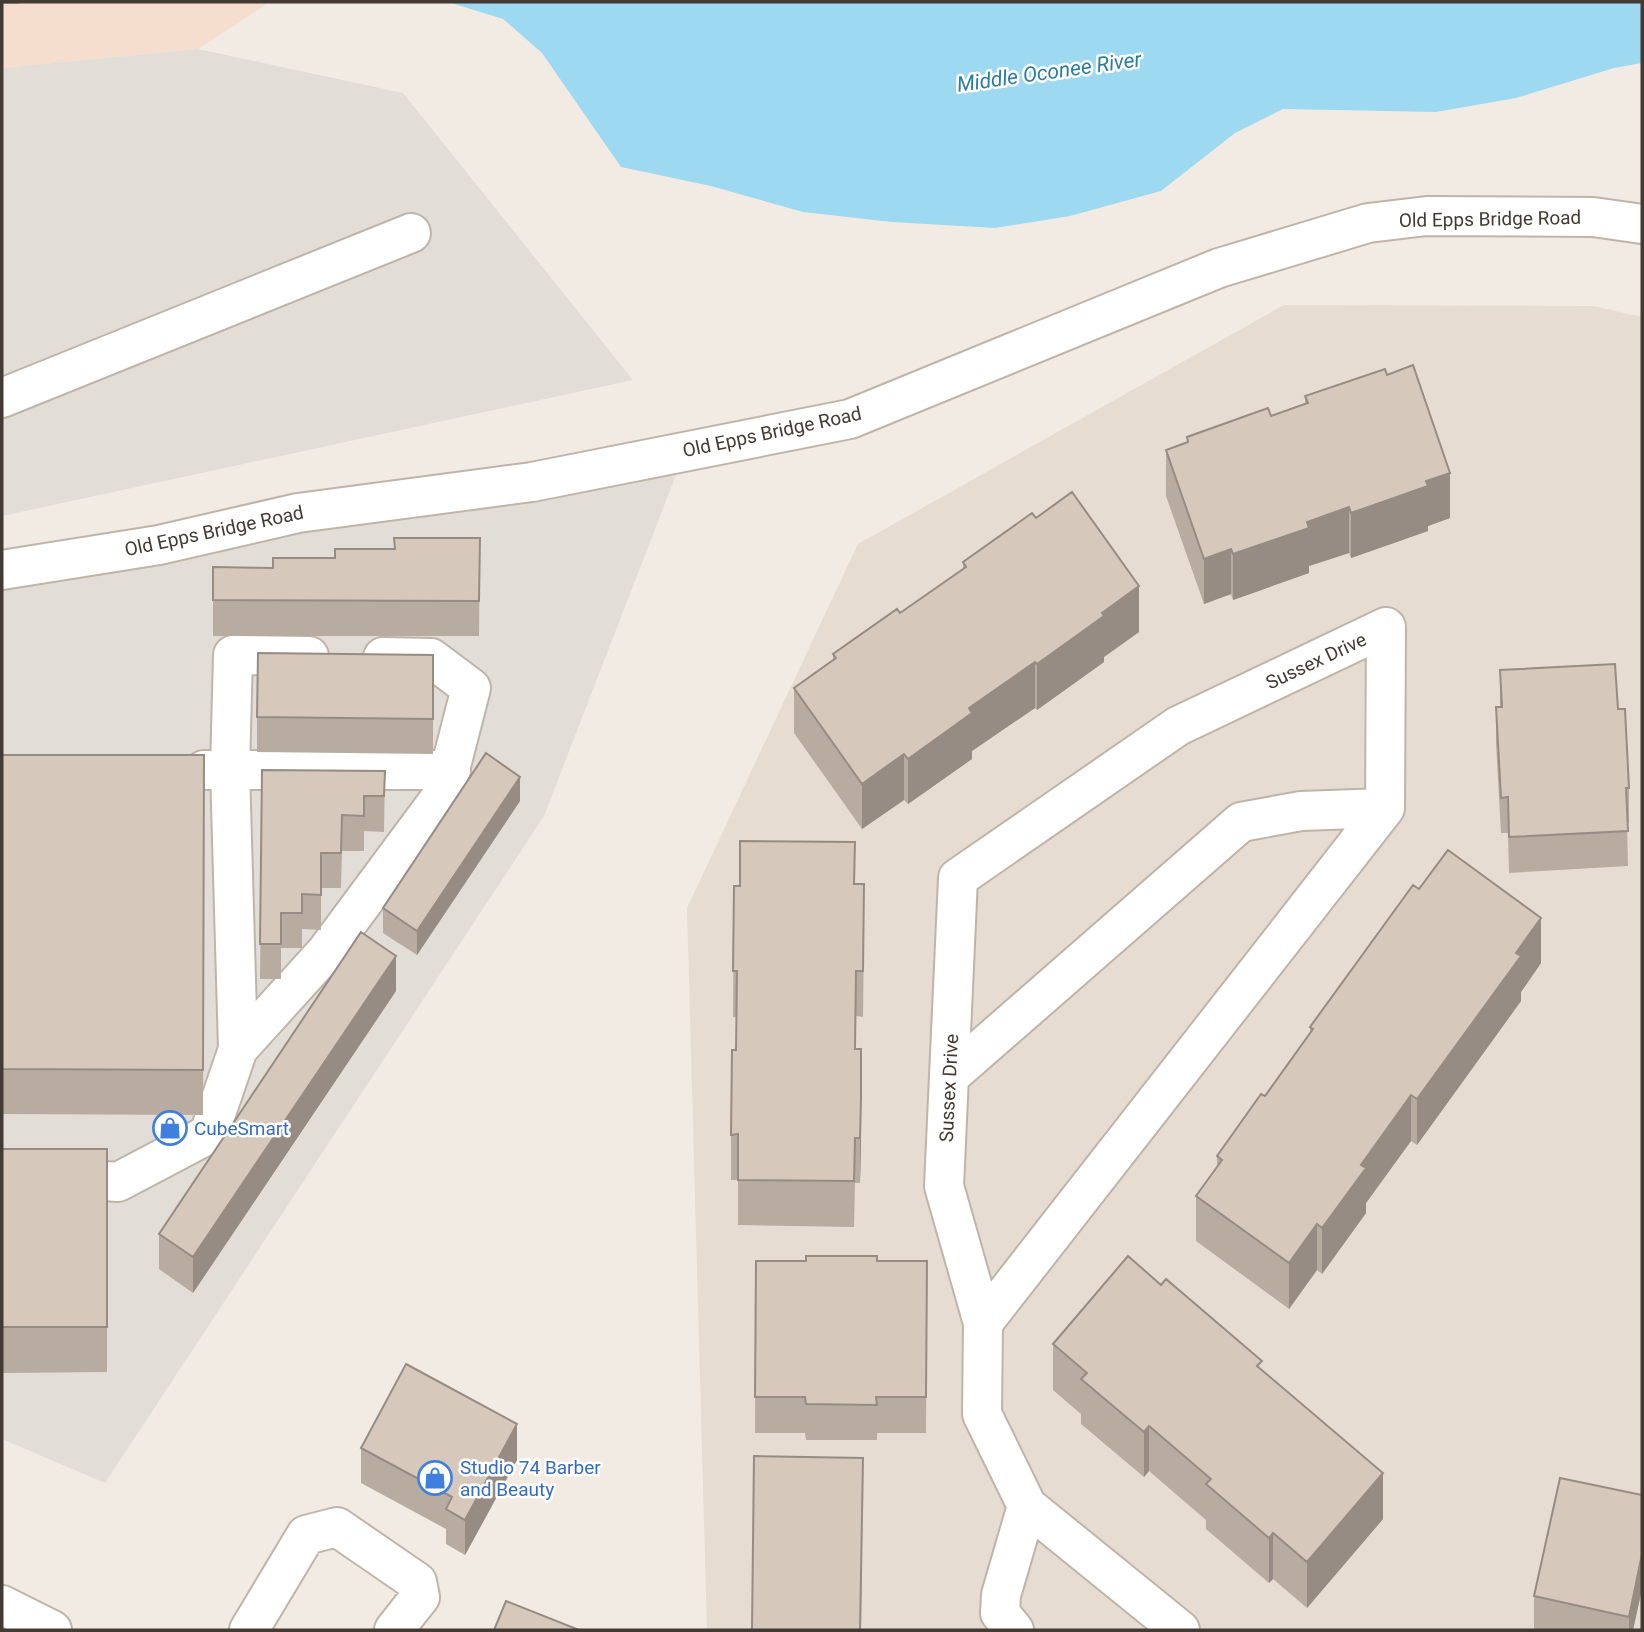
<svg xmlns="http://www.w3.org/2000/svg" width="1644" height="1632" viewBox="0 0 1644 1632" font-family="Roboto,sans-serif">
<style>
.residential{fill:#e6dcd1}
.commercial{fill:#f5decd}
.industrial{fill:#e3ddd8}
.water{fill:#9dd9f0}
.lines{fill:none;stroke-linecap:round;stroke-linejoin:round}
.minor-casing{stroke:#c0b4a8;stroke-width:42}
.minor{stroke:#fff;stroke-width:38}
.wall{fill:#b8aca1}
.shaded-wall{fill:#968c83}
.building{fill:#d6c8bb;stroke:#968c83;stroke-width:2}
.labels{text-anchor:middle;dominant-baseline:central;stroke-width:5;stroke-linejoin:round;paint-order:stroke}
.street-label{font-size:19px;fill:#433b33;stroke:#fff}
.shop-label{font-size:19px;fill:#366cbe;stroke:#fff;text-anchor:start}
.water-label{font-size:21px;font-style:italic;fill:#2a7d9f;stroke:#fff}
</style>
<rect width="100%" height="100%" fill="#f2ebe3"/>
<!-- residential -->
<path class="residential" d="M 1284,305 L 1593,306 L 1642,317 L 1642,1630 L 707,1630 L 687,908 L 858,544 Z"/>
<!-- commercial -->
<path class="commercial" d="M 2,2 L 270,2 L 198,49 L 2,68 Z"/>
<!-- industrial -->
<path class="industrial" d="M 198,49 L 403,93 L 633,380 L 2,516 L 2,68 Z
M 676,475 L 544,816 L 105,1483 L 2,1439 L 2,581 L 204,547 Z"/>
<!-- water -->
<path class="water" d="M 448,2 L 1642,2 L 1642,63 L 1614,68 L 1516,98 L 1436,112 L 1283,109 L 1235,133 L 1161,191 L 1070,216 L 995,228 L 892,222 L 803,212 L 711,186 L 621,167 L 542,53 L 503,19 Z"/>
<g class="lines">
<!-- minor casing -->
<g class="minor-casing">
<path id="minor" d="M 2,398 L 411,233
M 2,570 L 159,545 L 298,513 L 532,482 L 850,419 L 1219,268 L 1368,223 L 1427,216 L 1593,217 L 1642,224
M 204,770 L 451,770
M 238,1049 L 230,770 L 233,655 L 309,656
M 950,1076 L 1241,822 L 1301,811 L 1385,808
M 2,1174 L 118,1182 L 209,1134 L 238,1049 L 326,952 L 444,793 L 471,688 L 431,658 L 383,657
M 983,1323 L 944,1186 L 958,878 L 1178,726 L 1386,627 L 1385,808 L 983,1323 L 982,1414 L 1027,1506 L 1180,1630
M 2,1605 L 52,1630
M 249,1630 L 306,1535 L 337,1527 L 417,1582 L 420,1597 L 394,1630
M 1014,1630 L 1000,1613 L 1001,1595 L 1027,1506"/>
</g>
<!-- minor -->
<use href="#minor" class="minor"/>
</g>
<!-- wall -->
<path class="wall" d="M 2,2 L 19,2 L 19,4 L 2,4 Z
M 1305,396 L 1450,518 L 1428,526 L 1428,531 L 1351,558 L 1349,553 L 1309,566 L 1309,573 L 1233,600 L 1231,594 L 1204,604 L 1166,496 L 1166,450 L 1187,443 L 1187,437 L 1271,416 L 1305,403 Z
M 394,538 L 480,538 L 479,636 L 213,636 L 213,567 L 273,568 L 394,549 Z
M 963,562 L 1139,632 L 1104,657 L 1104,662 L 1037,710 L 1035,708 L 972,751 L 972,759 L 908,804 L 904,800 L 862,829 L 794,733 L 794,688 L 833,661 L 833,654 L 900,613 L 963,569 Z
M 433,655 L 433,754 L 257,752 L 257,717 Z
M 1500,670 L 1618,709 L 1629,788 L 1629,823 L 1627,823 L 1628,866 L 1509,873 L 1508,833 L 1501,833 L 1496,743 L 1496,707 L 1500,707 Z
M 2,755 L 204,755 L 203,1115 L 2,1114 Z
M 262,770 L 385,771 L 384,832 L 364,831 L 364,851 L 342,851 L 341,888 L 321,888 L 321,930 L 302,929 L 302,948 L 281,948 L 281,979 L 260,979 Z
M 520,801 L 417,955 L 383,933 L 383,908 Z
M 855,884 L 864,930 L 863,1017 L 856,1016 L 856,1049 L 861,1145 L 860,1183 L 855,1183 L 854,1227 L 738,1225 L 738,1180 L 731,1180 L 731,1135 L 736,1050 L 737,1017 L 733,1017 L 734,886 Z
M 1541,963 L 1521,992 L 1521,1001 L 1417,1145 L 1411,1141 L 1366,1203 L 1366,1213 L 1322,1274 L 1317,1270 L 1289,1309 L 1196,1241 L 1196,1196 L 1217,1167 L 1217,1156 L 1265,1096 L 1310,1033 L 1310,1027 Z
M 396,991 L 193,1293 L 159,1269 L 159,1234 Z
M 2,1149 L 107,1149 L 107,1372 L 2,1373 Z
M 756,1261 L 927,1261 L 926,1433 L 877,1433 L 877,1440 L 806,1440 L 805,1433 L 755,1433 Z
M 1161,1285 L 1262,1370 L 1383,1519 L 1307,1608 L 1273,1579 L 1269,1583 L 1206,1529 L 1206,1520 L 1149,1471 L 1144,1477 L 1081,1424 L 1081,1414 L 1053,1390 L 1053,1344 Z
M 361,1448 L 517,1460 L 465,1555 L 446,1544 L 446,1529 L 361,1483 Z
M 1642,1495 L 1642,1589 L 1633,1630 L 1534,1630 L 1534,1596 Z"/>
<!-- shaded-wall -->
<path class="shaded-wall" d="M 1450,473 L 1450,518 L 1428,526 L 1428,531 L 1351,558 L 1351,513 L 1426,481 Z
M 1349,507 L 1349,553 L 1309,566 L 1309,573 L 1233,600 L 1233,554 L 1307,522 Z
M 1231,549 L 1231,594 L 1204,604 L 1204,559 Z
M 1139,586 L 1139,632 L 1104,657 L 1104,662 L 1037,710 L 1037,664 L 1102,613 Z
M 1035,662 L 1035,708 L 972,751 L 972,759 L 908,804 L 908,759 L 969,708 Z
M 904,754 L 904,800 L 862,829 L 862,784 Z
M 520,777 L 520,801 L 417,955 L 417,931 Z
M 1541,918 L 1541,963 L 1521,992 L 1521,1001 L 1417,1145 L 1417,1099 L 1516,953 Z
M 396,956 L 396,991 L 193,1293 L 193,1257 Z
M 861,1049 L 861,1145 L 860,1183 L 860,1138 Z
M 1411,1095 L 1411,1141 L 1366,1203 L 1366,1213 L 1322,1274 L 1322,1228 L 1361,1165 Z
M 1317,1224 L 1317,1270 L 1289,1309 L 1289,1263 Z
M 517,1424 L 517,1460 L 465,1555 L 465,1520 Z
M 1149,1426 L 1149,1471 L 1144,1477 L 1144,1432 Z
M 863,1458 L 861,1630 L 860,1630 Z
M 1383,1473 L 1383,1519 L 1307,1608 L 1307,1562 Z
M 1273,1533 L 1273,1579 L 1269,1583 L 1269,1538 Z
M 1642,1554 L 1642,1589 L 1633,1630 L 1629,1630 L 1629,1617 Z"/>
<!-- building -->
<path class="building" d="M 1413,365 L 1450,473 L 1426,481 L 1428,486 L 1351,513 L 1349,507 L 1307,522 L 1309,528 L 1233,554 L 1231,549 L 1204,559 L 1166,450 L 1188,442 L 1187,437 L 1268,408 L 1271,416 L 1308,403 L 1305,396 L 1385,369 L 1387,375 Z
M 1072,492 L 1139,586 L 1102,613 L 1104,616 L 1037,664 L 1035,662 L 969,708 L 972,713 L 908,759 L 904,754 L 862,784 L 794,688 L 836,658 L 833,654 L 897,609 L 900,613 L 966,567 L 963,562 L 1032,513 L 1036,518 Z
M 394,538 L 480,538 L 479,601 L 213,600 L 213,567 L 273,568 L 273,558 L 335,558 L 335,549 L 395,549 Z
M 258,653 L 433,655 L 433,719 L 257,717 Z
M 1615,664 L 1618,709 L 1625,709 L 1629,788 L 1626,788 L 1628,831 L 1509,837 L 1508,797 L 1501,798 L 1496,707 L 1502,707 L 1500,670 Z
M 486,753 L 520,777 L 417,931 L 383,908 Z
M 2,755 L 204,755 L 203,1070 L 2,1069 Z
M 262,770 L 385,771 L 384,796 L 364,796 L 364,816 L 342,815 L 341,853 L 321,853 L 321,895 L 302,894 L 302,913 L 281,913 L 281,944 L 260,944 Z
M 740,841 L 855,842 L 854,884 L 864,884 L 863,971 L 856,971 L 855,1049 L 861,1049 L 861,1099 L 860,1138 L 855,1138 L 854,1181 L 738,1180 L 738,1134 L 731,1135 L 732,1050 L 736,1050 L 737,971 L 733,971 L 734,886 L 740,886 Z
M 1448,850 L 1541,918 L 1516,953 L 1521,956 L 1417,1099 L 1411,1095 L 1361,1165 L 1366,1168 L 1322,1228 L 1317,1224 L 1289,1263 L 1196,1196 L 1222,1160 L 1217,1156 L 1261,1094 L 1265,1096 L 1313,1029 L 1310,1027 L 1413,885 L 1419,889 Z
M 361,932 L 396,956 L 193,1257 L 159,1234 Z
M 2,1149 L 107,1149 L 107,1327 L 2,1327 Z
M 806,1256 L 877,1256 L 877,1261 L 927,1261 L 926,1397 L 876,1397 L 877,1405 L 806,1404 L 805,1397 L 755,1397 L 756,1261 L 806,1261 Z
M 1128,1256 L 1161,1285 L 1166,1279 L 1262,1361 L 1257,1366 L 1383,1473 L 1307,1562 L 1273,1533 L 1269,1538 L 1206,1484 L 1211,1479 L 1149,1426 L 1144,1432 L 1081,1379 L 1087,1373 L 1053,1344 Z
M 406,1364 L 517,1424 L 465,1520 L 446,1509 L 452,1497 L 361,1448 Z
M 754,1456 L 863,1458 L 860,1630 L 752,1630 Z
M 1560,1478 L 1642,1495 L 1642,1554 L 1629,1617 L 1534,1596 Z
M 506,1601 L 579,1630 L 494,1630 Z"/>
<!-- icons -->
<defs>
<g id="shop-ring" transform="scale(1.75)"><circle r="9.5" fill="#fff" stroke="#3f7fe0" stroke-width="1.5"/><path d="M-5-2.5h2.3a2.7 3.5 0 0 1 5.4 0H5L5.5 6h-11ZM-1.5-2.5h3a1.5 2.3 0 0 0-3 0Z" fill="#3f7fe0"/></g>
</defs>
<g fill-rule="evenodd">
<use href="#shop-ring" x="170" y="1128"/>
<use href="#shop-ring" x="435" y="1478"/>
</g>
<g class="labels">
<!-- street labels -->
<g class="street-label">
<text transform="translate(1490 219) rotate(-1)">Old Epps Bridge Road</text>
<text transform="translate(772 432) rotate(-12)">Old Epps Bridge Road</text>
<text transform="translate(214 531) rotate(-12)">Old Epps Bridge Road</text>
<text transform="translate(1316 661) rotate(-25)">Sussex Drive</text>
<text transform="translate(949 1088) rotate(-87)">Sussex Drive</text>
</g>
<!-- shop labels -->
<g class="shop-label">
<text x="194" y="1128">CubeSmart</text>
<text x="460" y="1467">Studio 74 Barber<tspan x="460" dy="22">and Beauty</tspan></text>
</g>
<!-- water labels -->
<g class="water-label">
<text transform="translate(1049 72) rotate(-8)">Middle Oconee River</text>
</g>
</g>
<!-- border -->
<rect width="1644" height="1632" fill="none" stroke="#433b33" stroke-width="7"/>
</svg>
